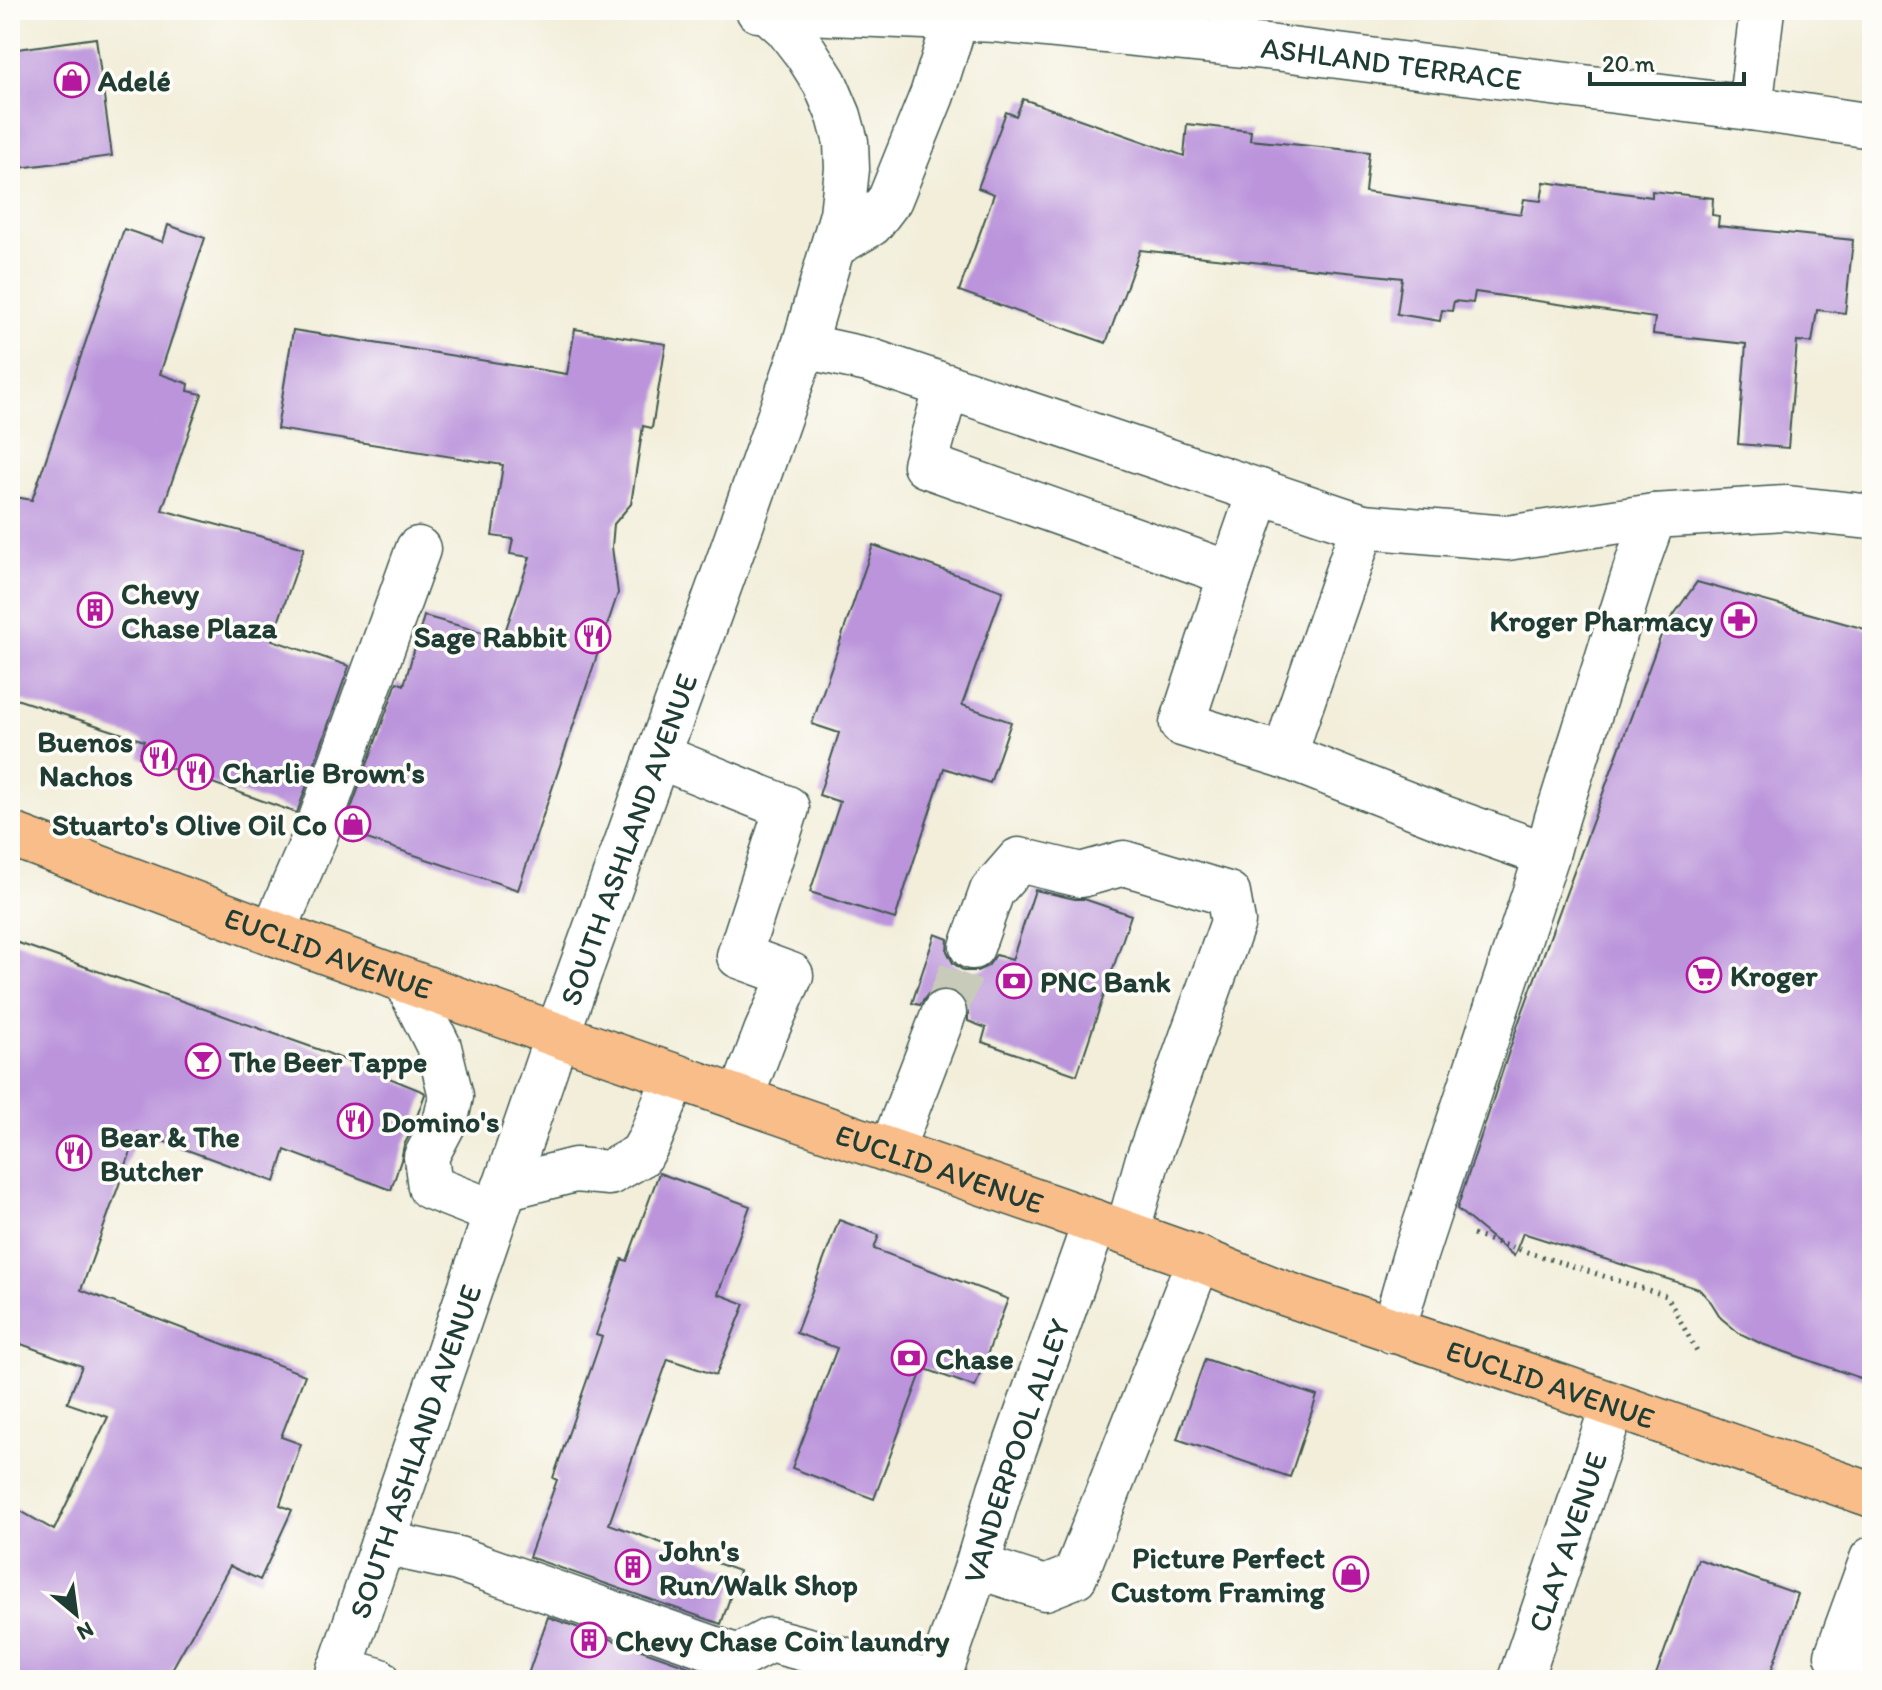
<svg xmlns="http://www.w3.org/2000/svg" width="1882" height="1690" viewBox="0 0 1882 1690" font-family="Itim,sans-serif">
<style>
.building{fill:#bb94db}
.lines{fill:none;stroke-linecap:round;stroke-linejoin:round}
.minor-tunnel{stroke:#c8cbb9;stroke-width:44;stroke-dasharray:44 22;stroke-linecap:butt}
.minor-casing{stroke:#3f584d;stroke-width:47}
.major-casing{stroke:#3f584d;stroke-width:47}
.path{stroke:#3f584d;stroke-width:5;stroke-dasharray:2 6;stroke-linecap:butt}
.minor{stroke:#fff;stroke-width:44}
.major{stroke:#f8bd88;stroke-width:44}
.labels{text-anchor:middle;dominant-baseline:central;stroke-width:7;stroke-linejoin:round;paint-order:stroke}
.street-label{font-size:30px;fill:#1f3d34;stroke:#fdfcf7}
.poi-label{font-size:30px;font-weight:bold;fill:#1f3d34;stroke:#fdfcf7;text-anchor:start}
</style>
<rect width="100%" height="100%" fill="#fdfcf7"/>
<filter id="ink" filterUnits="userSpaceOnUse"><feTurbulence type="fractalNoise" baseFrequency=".0125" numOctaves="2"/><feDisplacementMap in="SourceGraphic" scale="16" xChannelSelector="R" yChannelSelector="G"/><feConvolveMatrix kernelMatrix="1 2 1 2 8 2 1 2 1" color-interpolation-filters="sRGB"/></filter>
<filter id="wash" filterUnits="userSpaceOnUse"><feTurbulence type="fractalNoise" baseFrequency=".006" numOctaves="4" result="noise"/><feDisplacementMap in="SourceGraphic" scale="32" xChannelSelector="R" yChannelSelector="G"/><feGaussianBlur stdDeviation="1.8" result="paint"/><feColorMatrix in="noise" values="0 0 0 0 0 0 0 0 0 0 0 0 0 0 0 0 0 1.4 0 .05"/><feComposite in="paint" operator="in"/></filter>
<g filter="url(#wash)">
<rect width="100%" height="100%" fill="#f2eeda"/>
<g id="blocks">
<!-- building -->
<path class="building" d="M 96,38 L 112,156 L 10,169 L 10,50 Z
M 1023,99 L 1184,156 L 1187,124 L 1251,131 L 1250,140 L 1369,152 L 1365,192 L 1521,214 L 1524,199 L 1541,201 L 1544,182 L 1652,197 L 1652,191 L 1713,198 L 1712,215 L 1719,216 L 1718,226 L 1853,240 L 1845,313 L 1817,310 L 1812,343 L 1797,341 L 1788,448 L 1738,444 L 1746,344 L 1653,334 L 1655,318 L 1475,292 L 1473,303 L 1454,301 L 1452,311 L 1442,310 L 1440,321 L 1397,314 L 1402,278 L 1140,250 L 1106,343 L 959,291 L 994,194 L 978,188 L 1006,112 L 1016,116 Z
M 168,225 L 205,238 L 160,374 L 189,384 L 188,391 L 202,394 L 162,510 L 304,548 L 272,640 L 349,666 L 297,813 L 139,757 L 144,741 L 10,697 L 10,496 L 32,500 L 124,229 L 163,242 Z
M 575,329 L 666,344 L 652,428 L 643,426 L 631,504 L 614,524 L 612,547 L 618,593 L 518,890 L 343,831 L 397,682 L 404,685 L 424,616 L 503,638 L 530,557 L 510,554 L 513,539 L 492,536 L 503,465 L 277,429 L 293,330 L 567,374 Z
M 873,545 L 1003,591 L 962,705 L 1011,722 L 990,783 L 944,768 L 895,919 L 810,892 L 840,802 L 819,795 L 839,733 L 812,724 Z
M 1697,582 L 1872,631 L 1872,1382 L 1762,1344 L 1739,1333 L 1721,1318 L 1711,1302 L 1699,1289 L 1523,1233 L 1514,1256 L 1457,1209 L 1518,1024 L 1663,630 Z
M 1035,890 L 1075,899 L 1084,899 L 1131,915 L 1077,1075 L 982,1042 L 986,1028 L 968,1021 L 968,1008 L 964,998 L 954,990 L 939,989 L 928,994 L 920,1005 L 912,1003 L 935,934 L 948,939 L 947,951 L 953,963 L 964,971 L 977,971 L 988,966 L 996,955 L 1012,960 Z
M 10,940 L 320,1050 L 424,1092 L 425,1094 L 412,1130 L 404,1145 L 401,1160 L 391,1190 L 285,1150 L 275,1182 L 138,1132 L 81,1290 L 305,1375 L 281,1437 L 301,1444 L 280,1505 L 292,1510 L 260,1580 L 230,1566 L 166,1680 L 10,1680 L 10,1505 L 54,1530 L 108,1417 L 67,1403 L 82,1366 L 10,1340 Z
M 659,1173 L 750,1206 L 718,1294 L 745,1304 L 716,1375 L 668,1359 L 609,1524 L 739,1571 L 721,1624 L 529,1557 L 557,1480 L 553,1478 L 602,1337 L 596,1335 L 622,1259 L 627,1261 Z
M 839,1220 L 879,1235 L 874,1249 L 1008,1299 L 975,1387 L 923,1368 L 874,1499 L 792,1468 L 837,1348 L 796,1333 Z
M 1205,1359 L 1317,1396 L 1290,1477 L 1177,1439 Z
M 1698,1559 L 1798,1594 L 1768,1680 L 1654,1680 Z
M 548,1617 L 704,1672 L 701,1680 L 526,1680 Z"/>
</g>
</g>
<g filter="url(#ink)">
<use href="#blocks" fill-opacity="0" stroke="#3f584d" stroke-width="2"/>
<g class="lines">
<!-- minor-tunnel -->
<path class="minor-tunnel" d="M 944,1013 L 972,947"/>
<!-- minor casing -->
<g class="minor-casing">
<g id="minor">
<path id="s1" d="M 758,10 L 996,20 L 1275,48 L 1750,108 L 1872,126"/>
<path d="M 1750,108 L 1762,10"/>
<path d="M 833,246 L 871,224 L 890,199 L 932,95 L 956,19"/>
<path d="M 804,346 L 868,360 L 1363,526"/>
<path d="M 947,386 L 925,465 L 1231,574 L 1260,491"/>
<path d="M 1231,574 L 1182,724 L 1285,756"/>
<path d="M 658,756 L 787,808 L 739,956 L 791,975 L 766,1032 L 741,1098"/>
<path d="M 1547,855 L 1438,816 L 1285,756 L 1295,723 L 1363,526 L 1507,538 L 1654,516"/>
<path d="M 273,933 L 315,836 L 418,549"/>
<path d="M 972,947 L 992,891 L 1019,860 L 1081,875 L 1124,863 L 1228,894 L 1233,922 L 1147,1162 L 1127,1233"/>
<path d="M 406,981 L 439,1047 L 451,1096 L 446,1119 L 426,1157 L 430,1187 L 496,1213"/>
<path d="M 891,1151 L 944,1013"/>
<path d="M 504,1188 L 575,1170 L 609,1173 L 641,1155 L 650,1139 L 675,1076"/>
<path d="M 1393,1331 L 1415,1255 L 1547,855 L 1557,818 L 1640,555 L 1654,516 L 1785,508 L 1872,517"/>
<path d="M 383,1543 L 458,1559 L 738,1657 L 770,1640 L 923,1680"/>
<path d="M 1872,1559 L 1837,1655 L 1872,1667"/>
<path d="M 977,1566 L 1045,1588 L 1075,1576 L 1199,1259"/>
<path d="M 339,1669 L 378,1680"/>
<path id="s2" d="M 336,1680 L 557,1035 L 736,540 L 804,346 L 842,214 L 847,169 L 846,142 L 839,116 L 825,83 L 806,53 L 786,27 L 767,10"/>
<path id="s3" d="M 938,1680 L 977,1566 L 1000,1489 L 1095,1222"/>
<path id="s4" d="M 1520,1680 L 1613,1405"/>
</g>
</g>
<!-- major casing -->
<g class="major-casing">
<g id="major">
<path id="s5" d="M 10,834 L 273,933 L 557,1035 L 1095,1222 L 1199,1259 L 1275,1290 L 1565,1388 L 1872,1495"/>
</g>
</g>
<!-- path -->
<path class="path" d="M 1473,1235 L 1667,1296 L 1697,1352"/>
<!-- minor -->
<use href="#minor" class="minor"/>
<!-- major -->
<use href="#major" class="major"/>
</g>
</g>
<!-- icons -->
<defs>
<g id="shop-ring" transform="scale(1.8)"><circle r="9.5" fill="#fdfcf7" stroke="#b5179e" stroke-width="1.5"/><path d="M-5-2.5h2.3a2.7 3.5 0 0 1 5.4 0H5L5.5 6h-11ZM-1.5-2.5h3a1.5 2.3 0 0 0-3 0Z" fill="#b5179e"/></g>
<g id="building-ring" transform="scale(1.8)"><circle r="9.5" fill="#fdfcf7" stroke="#b5179e" stroke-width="1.5"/><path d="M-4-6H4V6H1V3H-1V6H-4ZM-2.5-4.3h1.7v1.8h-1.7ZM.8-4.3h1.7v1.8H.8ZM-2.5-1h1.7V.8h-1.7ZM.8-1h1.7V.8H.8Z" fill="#b5179e"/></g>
<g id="pharmacy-ring" transform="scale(1.8)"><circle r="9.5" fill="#fdfcf7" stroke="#b5179e" stroke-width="1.5"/><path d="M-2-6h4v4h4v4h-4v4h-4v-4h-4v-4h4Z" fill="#b5179e"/></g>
<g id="restaurant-ring" transform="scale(1.8)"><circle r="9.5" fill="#fdfcf7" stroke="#b5179e" stroke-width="1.5"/><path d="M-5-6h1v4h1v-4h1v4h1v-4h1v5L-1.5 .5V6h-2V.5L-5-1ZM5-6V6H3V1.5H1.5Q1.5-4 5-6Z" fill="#b5179e"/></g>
<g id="supermarket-ring" transform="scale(1.8)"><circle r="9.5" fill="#fdfcf7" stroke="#b5179e" stroke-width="1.5"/><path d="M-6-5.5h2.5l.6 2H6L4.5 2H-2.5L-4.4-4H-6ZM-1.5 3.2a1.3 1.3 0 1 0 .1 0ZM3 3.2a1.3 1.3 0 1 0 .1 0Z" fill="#b5179e"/></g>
<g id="bank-ring" transform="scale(1.8)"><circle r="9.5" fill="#fdfcf7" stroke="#b5179e" stroke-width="1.5"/><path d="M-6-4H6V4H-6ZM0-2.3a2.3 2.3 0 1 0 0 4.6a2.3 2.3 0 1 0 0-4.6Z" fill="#b5179e"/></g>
<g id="bar-ring" transform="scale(1.8)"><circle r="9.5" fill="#fdfcf7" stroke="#b5179e" stroke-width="1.5"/><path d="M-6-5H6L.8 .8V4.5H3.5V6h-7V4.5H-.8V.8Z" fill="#b5179e"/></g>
</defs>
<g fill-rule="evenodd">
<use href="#shop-ring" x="72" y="80"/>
<use href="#building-ring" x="95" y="610"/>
<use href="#pharmacy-ring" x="1739" y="620"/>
<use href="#restaurant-ring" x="593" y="636"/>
<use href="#restaurant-ring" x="159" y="758"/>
<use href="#restaurant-ring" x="196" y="772"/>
<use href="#shop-ring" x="353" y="824"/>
<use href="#supermarket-ring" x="1704" y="975"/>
<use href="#bank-ring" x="1014" y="981"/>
<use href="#bar-ring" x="203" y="1061"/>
<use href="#restaurant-ring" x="355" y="1121"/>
<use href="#restaurant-ring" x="74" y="1153"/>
<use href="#bank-ring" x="909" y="1358"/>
<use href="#building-ring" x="633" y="1567"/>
<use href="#shop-ring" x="1351" y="1574"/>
<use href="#building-ring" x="589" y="1640"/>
</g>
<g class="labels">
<!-- street labels -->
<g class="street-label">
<text stroke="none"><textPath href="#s1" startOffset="636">ASHLAND TERRACE</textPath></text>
<text stroke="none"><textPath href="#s2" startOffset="890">SOUTH ASHLAND AVENUE</textPath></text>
<text stroke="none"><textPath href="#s5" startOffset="340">EUCLID AVENUE</textPath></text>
<text stroke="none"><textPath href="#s5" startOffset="988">EUCLID AVENUE</textPath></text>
<text stroke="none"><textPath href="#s5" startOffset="1636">EUCLID AVENUE</textPath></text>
<text stroke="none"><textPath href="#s2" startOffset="242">SOUTH ASHLAND AVENUE</textPath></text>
<text stroke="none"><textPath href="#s3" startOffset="242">VANDERPOOL ALLEY</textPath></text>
<text stroke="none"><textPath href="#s4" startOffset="146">CLAY AVENUE</textPath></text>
</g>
<!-- poi labels -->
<g class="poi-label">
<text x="98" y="80">Adelé</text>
<text x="121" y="593">Chevy<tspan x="121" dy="34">Chase Plaza</tspan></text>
<text x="1713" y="620" text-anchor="end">Kroger Pharmacy</text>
<text x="567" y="636" text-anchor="end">Sage Rabbit</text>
<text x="133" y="741" text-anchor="end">Buenos<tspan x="133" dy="34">Nachos</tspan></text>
<text x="222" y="772">Charlie Brown's</text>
<text x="327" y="824" text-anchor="end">Stuarto's Olive Oil Co</text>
<text x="1730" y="975">Kroger</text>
<text x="1040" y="981">PNC Bank</text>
<text x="229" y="1061">The Beer Tappe</text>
<text x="381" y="1121">Domino's</text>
<text x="100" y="1136">Bear &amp; The<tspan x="100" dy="34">Butcher</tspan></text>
<text x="935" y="1358">Chase</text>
<text x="659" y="1550">John's<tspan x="659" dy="34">Run/Walk Shop</tspan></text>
<text x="1325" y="1557" text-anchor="end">Picture Perfect<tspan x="1325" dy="34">Custom Framing</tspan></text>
<text x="615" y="1640">Chevy Chase Coin laundry</text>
</g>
</g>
<!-- margin -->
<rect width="1882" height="1690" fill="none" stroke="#fdfcf7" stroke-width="40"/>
<!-- north arrow -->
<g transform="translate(76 1614) rotate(151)" stroke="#fdfcf7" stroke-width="6" paint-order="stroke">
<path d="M0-6L14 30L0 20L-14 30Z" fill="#1f3d34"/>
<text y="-12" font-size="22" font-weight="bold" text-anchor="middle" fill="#1f3d34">N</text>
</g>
<!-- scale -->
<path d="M1590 72v12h154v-12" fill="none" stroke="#1f3d34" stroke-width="4"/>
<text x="1602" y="72" font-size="24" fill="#1f3d34" stroke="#fdfcf7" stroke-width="6" paint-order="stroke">20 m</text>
</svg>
